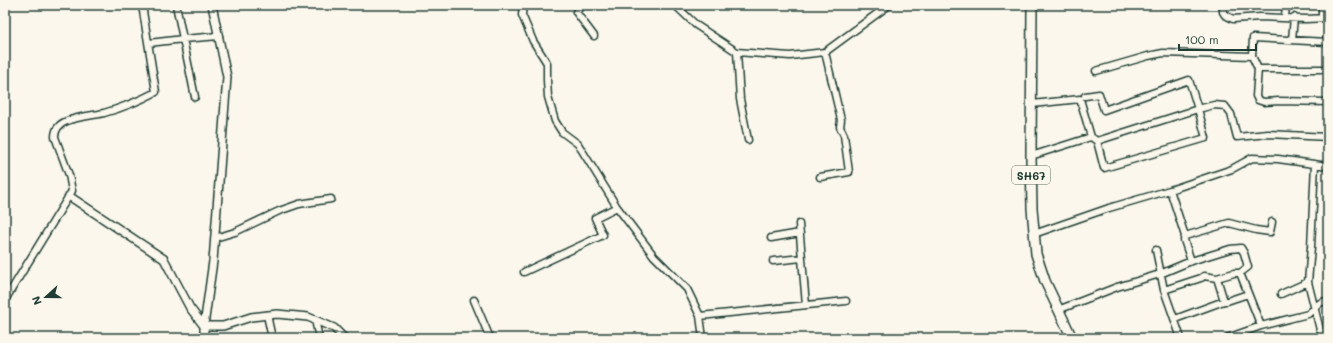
<svg xmlns="http://www.w3.org/2000/svg" width="1333" height="343" viewBox="0 0 1333 343" font-family="Mali,sans-serif">
<style>
.lines{fill:none;stroke-linecap:round;stroke-linejoin:round}
.minor-casing{stroke:#1f3d34;stroke-width:9}
.tertiary-casing{stroke:#1f3d34;stroke-width:10}
.primary-casing{stroke:#1f3d34;stroke-width:12}
.minor{stroke:#fbf7ec;stroke-width:6}
.tertiary{stroke:#fbf7ec;stroke-width:7}
.primary{stroke:#fbf7ec;stroke-width:9}
.labels{text-anchor:middle;dominant-baseline:central;stroke-width:3.5;stroke-linejoin:round;paint-order:stroke}
.shield{fill:#fbf7ec;stroke:#61756b;stroke-width:1}
.shield-label{font-size:11px;font-weight:bold;fill:#1f3d34}
</style>
<rect width="100%" height="100%" fill="#fbf7ec"/>
<filter id="ink" filterUnits="userSpaceOnUse"><feTurbulence type="fractalNoise" baseFrequency=".025" numOctaves="2"/><feDisplacementMap in="SourceGraphic" scale="8" xChannelSelector="R" yChannelSelector="G"/><feConvolveMatrix kernelMatrix="1 2 1 2 8 2 1 2 1" color-interpolation-filters="sRGB"/></filter>
<g filter="url(#ink)">
<g class="lines">
<!-- minor casing -->
<g class="minor-casing">
<path id="minor" d="M 176,5 L 195,97
M 523,5 L 522,15 L 533,41 L 547,63 L 547,80 L 548,97 L 555,121 L 562,132 L 578,144 L 617,207 L 654,256 L 687,289 L 700,316 L 703,338
M 582,5 L 576,12 L 594,36
M 675,5 L 696,25 L 737,52 L 790,56 L 825,52 L 889,5
M 1223,5 L 1223,12 L 1225,15 L 1233,19 L 1260,17 L 1306,19 L 1328,18
M 1285,17 L 1286,5
M 1322,18 L 1322,5
M 1292,40 L 1294,17
M 149,43 L 183,39 L 219,36
M 737,52 L 740,99 L 748,140
M 1252,56 L 1253,38 L 1328,42
M 1258,69 L 1328,69
M 1096,71 L 1148,56 L 1163,53 L 1252,56 L 1258,69 L 1256,96 L 1258,100 L 1264,102 L 1279,101 L 1328,102
M 1085,96 L 1099,94 L 1104,110 L 1189,80 L 1198,109 L 1214,105 L 1225,106 L 1231,114 L 1237,137 L 1268,134 L 1328,137
M 1032,104 L 1080,99 L 1091,137 L 1097,141 L 1198,109 L 1206,138 L 1104,168 L 1097,141
M 1031,156 L 1091,137
M 1315,164 L 1311,247 L 1308,282 L 1322,338
M 820,177 L 849,172 L 844,135 L 840,127 L 841,120 L 825,52
M 1170,190 L 1185,236 L 1184,240 L 1191,261
M 799,224 L 806,305
M 1034,234 L 1109,208 L 1170,190 L 1232,169 L 1252,158 L 1278,159 L 1328,166
M 1185,236 L 1229,223 L 1256,230 L 1270,232 L 1272,222
M 215,238 L 235,232 L 279,211 L 299,204 L 331,199
M 771,238 L 800,233
M 1156,250 L 1164,290 L 1181,338
M 773,261 L 802,258
M 524,272 L 603,235 L 595,218 L 617,207
M 1240,273 L 1261,326
M 1217,278 L 1224,301
M 1281,294 L 1308,282
M 5,300 L 72,191 L 69,175 L 55,137 C 55,129 59,124 67,121 C 79,116 91,116 104,113 C 122,108 139,101 156,92 L 142,5
M 474,300 L 490,338
M 1058,310 L 1117,287 L 1160,274 L 1191,261 L 1230,249 L 1241,248 L 1244,253 L 1248,267 L 1240,273 L 1234,273 L 1217,278 L 1204,276 L 1201,278 L 1164,290
M 267,315 L 272,338
M 700,316 L 846,301
M 1175,319 L 1224,301 L 1227,301 L 1248,294
M 315,320 L 319,338
M 1227,338 L 1261,326 L 1308,314 L 1320,303 L 1328,300"/>
</g>
<!-- tertiary casing -->
<g class="tertiary-casing">
<path id="tertiary" d="M 69,196 L 164,259 L 190,308 L 204,326 L 223,326 L 251,317 L 277,314 L 308,317 L 334,328 L 344,338
M 204,338 L 204,326 L 213,261 L 227,77 L 212,5"/>
</g>
<!-- primary casing -->
<g class="primary-casing">
<path id="primary" d="M 1032,5 L 1031,156 L 1032,208 L 1036,254 L 1045,281 L 1072,338"/>
</g>
<!-- minor -->
<use href="#minor" class="minor"/>
<!-- tertiary -->
<use href="#tertiary" class="tertiary"/>
<!-- primary -->
<use href="#primary" class="primary"/>
</g>
</g>
<g class="labels">
<!-- shield labels -->
<rect class="shield" x="1012" y="166" width="38" height="18" rx="3"/>
<g class="shield-label">
<text x="1031" y="175">SH67</text>
</g>
</g>
<!-- margin -->
<rect width="1333" height="343" fill="none" stroke="#fbf7ec" stroke-width="20"/>
<rect x="10" y="10" width="1313" height="323" fill="none" stroke="#1f3d34" stroke-width="1.5" filter="url(#ink)"/>
<!-- north arrow -->
<g transform="translate(46 297) rotate(249)" stroke="#fbf7ec" stroke-width="3" paint-order="stroke">
<path d="M0-3L7 15L0 10L-7 15Z" fill="#1f3d34"/>
<text y="-6" font-size="11" font-weight="bold" text-anchor="middle" fill="#1f3d34">N</text>
</g>
<!-- scale -->
<path d="M1179 44v6h77v-6" fill="none" stroke="#1f3d34" stroke-width="2"/>
<text x="1185" y="44" font-size="12" fill="#1f3d34" stroke="#fbf7ec" stroke-width="3" paint-order="stroke">100 m</text>
</svg>
